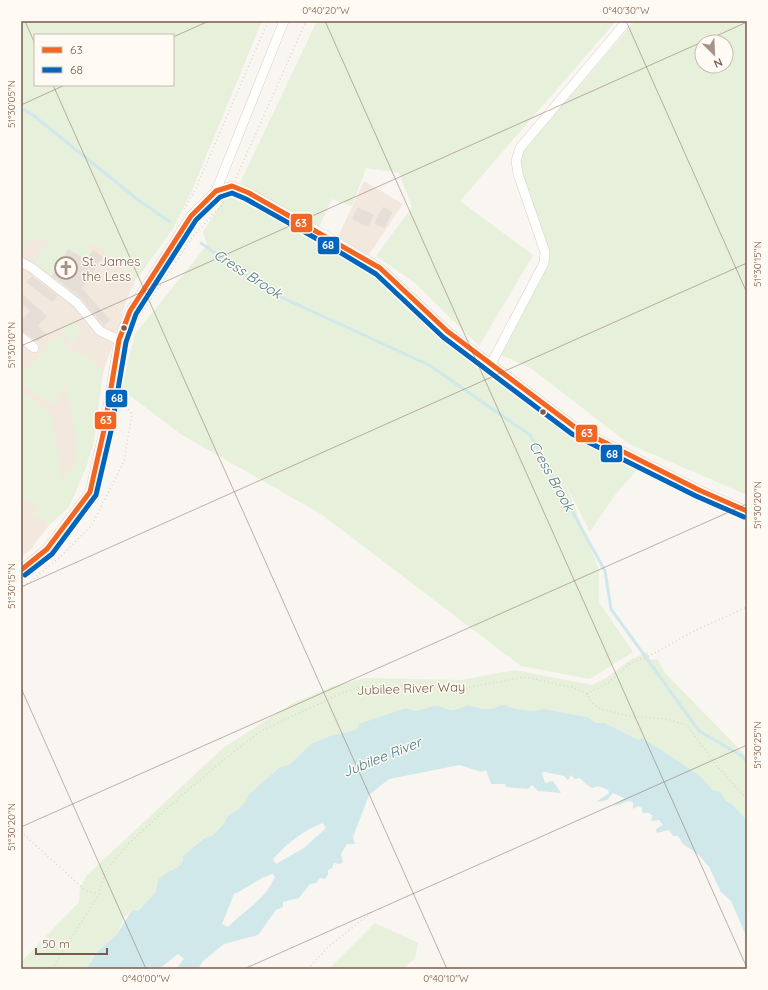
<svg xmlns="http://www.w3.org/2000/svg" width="768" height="990" viewBox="0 0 768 990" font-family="Quicksand,sans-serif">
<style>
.residential{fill:#f2e8de}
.green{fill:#e7f0db;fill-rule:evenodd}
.water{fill:#d0e8ea;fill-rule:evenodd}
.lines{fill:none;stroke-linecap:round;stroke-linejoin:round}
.stream{stroke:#d0e8ea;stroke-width:3}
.building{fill:#e6ded7}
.minor-casing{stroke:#d7d1cb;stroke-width:10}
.path{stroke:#dcd5d0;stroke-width:1.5;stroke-dasharray:1 3;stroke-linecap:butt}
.minor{stroke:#fefefd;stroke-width:9}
.bus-1-casing{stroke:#fffaf3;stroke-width:8}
.bus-2-casing{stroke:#fffaf3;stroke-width:8}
.bus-1{stroke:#f26522;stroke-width:5}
.bus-2{stroke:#0065bd;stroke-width:5}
.ticks{fill:none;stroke:#7a5c4d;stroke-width:1;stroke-opacity:0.45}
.bus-dot{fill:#7a5c4d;stroke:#fffaf3;stroke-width:1.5}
.labels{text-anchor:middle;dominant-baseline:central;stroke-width:3;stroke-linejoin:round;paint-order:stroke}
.poi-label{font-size:13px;fill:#7a5c4d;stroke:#fffaf3;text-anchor:start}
.street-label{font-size:13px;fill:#7a5c4d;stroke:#fffaf3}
.water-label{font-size:14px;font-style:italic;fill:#437c86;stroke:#fffaf3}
.line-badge{stroke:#fffaf3;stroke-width:1.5}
.badge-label{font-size:11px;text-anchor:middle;font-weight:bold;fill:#fff}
.neatline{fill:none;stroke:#7a5c4d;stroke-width:1.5}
.ticks-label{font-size:10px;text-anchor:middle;fill:#7a5c4d}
</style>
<rect width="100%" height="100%" fill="#f9f5f0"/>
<!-- residential -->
<path class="residential" d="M 21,97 L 174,227 L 135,281 L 125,304 L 118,331 L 103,372 L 94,441 L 86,467 L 69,507 L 49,525 L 31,549 L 21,557 Z
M 364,181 L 403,204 L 368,256 L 337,239 Z"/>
<!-- green -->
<path class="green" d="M 21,21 L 262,21 L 193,188 L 174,227 L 135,281 L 96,244 L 82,243 L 93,250 L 66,288 L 35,267 L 36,258 L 50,240 L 34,239 L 21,247 ZM 35,35 L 173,35 L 173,85 L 35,85 Z
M 317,21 L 616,21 L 460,201 L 533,255 L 479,346 L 415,283 L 376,256 L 412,207 L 399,173 L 366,168 L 352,206 L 332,199 L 319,227 L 240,183 Z
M 635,21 L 747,21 L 747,495 L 629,444 L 532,369 L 499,354 L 547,256 L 518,157 ZM 702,42 L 726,42 L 726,66 L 702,66 Z
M 231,197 L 266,212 L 337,254 L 384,279 L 472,355 L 559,425 L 585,442 L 636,471 L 615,495 L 590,532 L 566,485 L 599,570 L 599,602 L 633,652 L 590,679 L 521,666 L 321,514 L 182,435 L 121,389 L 135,334 L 207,245 L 203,232 L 223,201 Z
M 70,319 L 79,328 L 77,342 L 69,343 L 61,328 Z
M 59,333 L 68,349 L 86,356 L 103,372 L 94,440 L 86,467 L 69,507 L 49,525 L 32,513 L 37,507 L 21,496 L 21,391 L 52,416 L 62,480 L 74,467 L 77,443 L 65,384 L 55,404 L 36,395 L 21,383 L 21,366 L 26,370 Z
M 647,652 L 650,658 L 648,659 L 658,660 L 665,673 L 747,757 L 747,820 L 732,804 L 712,790 L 687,766 L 639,740 L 605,723 L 596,723 L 587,717 L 544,709 C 531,713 514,709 502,704 C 492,712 480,710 468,705 L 462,709 L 447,710 L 442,706 L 434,706 L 426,710 L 410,710 L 357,730 L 330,736 L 311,744 L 290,764 L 279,768 L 249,794 L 246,801 L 237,810 L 228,815 L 223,825 L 212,836 L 203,838 L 183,856 L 183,861 L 178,867 L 166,873 L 156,892 L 137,912 L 132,910 L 124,918 L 117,934 L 96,952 L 86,969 L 21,969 L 21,962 L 79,902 L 80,888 L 87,875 L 223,748 L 293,703 L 331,687 L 365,678 L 461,680 L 515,670 L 592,685 L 606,678 L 630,660 Z
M 375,923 L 418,943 L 415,958 L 403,969 L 329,969 Z"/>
<!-- water -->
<path class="water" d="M 502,704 C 514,709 531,713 544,709 L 587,717 L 596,723 L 605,723 L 639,740 L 642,738 C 659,750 703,773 712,790 C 719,790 722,794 725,800 L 732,804 L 747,820 L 747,938 L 731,901 L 721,892 L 709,867 L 699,855 L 683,844 L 678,836 L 673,836 L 669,830 L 657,833 L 656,829 L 663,825 L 659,820 L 650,821 L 653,816 L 649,813 L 642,813 L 642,808 L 638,806 L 633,809 L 633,802 L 628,801 L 612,807 L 624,798 L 613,793 L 607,800 L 596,802 L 609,793 L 608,790 L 598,786 L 592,788 L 586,784 L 580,778 L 575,779 L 571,775 L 568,780 L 564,776 L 545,772 L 542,773 L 545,783 L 553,781 L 561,793 L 538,791 L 532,785 L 528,789 L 506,787 L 505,784 L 491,784 L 486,770 L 481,772 L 460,765 L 389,779 L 369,795 L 353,837 L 355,844 L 347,844 L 341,854 L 343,862 L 340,864 L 334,863 L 332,868 L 328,870 L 328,875 L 325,879 L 320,878 L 316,883 L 310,884 L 299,898 L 283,902 L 283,907 L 276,910 L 258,935 L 224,944 L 203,961 L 198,969 L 176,969 L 184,959 L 178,954 L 159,969 L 86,969 L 97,952 L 117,934 L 132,910 L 138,911 L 156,892 L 158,880 L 166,873 L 178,867 L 183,861 L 183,856 L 204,838 L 212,836 L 223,825 L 228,815 L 237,810 L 246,801 L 249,794 L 279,768 L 290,764 L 311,744 L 330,736 L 356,730 L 359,724 L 406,708 C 416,714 425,708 434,706 C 440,705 442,707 446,709 C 453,712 462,708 468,705 C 480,709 492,712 502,704 ZM 323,823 L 326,828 L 304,848 L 276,864 L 273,859 C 288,843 303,830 323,823 ZM 273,874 L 275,877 C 264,901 246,909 228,927 L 222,924 L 234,894 C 248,888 258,878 273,874 Z"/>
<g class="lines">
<!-- stream -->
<path class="stream" d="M 21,108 L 33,115 L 137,199 L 170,222
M 201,243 L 270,292 L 429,365 L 530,435 L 605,571 L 611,609 L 699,731 L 742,756 L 747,763"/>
</g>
<!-- building -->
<path class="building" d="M 358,207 L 374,215 L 368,227 L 352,219 Z
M 383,207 L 393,212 L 384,228 L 374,223 Z
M 68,249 L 86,260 L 93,250 L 103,257 L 82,288 L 110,320 L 104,326 L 81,298 L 52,276 Z
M 32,276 L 58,296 L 52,302 L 26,282 Z
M 21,293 L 47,316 L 38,326 L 46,334 L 37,342 L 21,330 L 21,321 L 30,311 L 21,303 Z"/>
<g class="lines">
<!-- minor casing -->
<g class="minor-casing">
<path id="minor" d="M 216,191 L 232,186 L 249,193 L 330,238 L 380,268 L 447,331 L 576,428 L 699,490 L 747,511
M 21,262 L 32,268 L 77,303 L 100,331 L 119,340
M 21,337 L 34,348
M 491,364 L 544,263 L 545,252 L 518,174 L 516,161 L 520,148 L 627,21
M 21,570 L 47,549 L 90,492 L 104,430 L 119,340 L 130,311 L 191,216 L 216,191 L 284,21"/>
</g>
<!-- path -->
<path class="path" d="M 236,178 L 306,21
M 184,209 L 196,188 L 268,21
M 138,319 L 193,236 L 221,206 L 226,198
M 128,350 L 130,341
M 21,589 L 59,558 L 92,525 L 124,461 L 132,414 L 118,399
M 587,694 L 609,682 L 631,663 L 649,656 L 696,630 L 747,607
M 21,832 L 85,890 L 98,894
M 52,969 L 99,894 L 105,872 L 128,844 L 182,795 L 238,748 L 263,730 L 342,693 L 359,687 L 405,686 L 463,688 L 526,677 L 575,688 L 587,694 L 592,703 L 600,709 L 630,716 L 666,719 L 687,725 L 716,765 L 747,799
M 308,969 L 327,948 L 373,911"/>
<!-- minor -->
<use href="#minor" class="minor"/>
<!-- bus-1 casing -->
<g class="bus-1-casing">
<path id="bus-1" d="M 21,570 L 47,549 L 90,492 L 104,430 L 119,340 L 130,311 L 191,216 L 216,191 L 232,186 L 249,193 L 380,268 L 447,331 L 576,428 L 699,490 L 747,511"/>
</g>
<!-- bus-2 casing -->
<g class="bus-2-casing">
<path id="bus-2" d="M 25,575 L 52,554 L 96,495 L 111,431 L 126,342 L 136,314 L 196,220 L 220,197 L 232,193 L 246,199 L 326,244 L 376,274 L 443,337 L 572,434 L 696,496 L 744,517"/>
</g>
<!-- bus-1 -->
<use href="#bus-1" class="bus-1"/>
<!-- bus-2 -->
<use href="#bus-2" class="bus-2"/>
</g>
<!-- ticks -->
<path class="ticks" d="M 25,21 L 35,44M 325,21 L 747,968M 626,21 L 747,293M 173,37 L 209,21M 703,42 L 747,22M 53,85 L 447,969M 21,105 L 65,85M 21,346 L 702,42M 21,587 L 747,263M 21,688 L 146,969M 21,827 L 747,504M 244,969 L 747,745"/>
<!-- icons -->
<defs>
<g id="church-ring" transform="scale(1.15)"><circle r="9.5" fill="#fffaf3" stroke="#a69286" stroke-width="1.5"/><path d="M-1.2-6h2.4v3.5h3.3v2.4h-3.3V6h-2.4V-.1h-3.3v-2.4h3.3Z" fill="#a69286"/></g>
</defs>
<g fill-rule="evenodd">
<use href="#church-ring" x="66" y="268"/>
</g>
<!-- markers -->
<g class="bus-dot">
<circle cx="124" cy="328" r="3.5"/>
<circle cx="543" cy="412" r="3.5"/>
</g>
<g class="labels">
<!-- poi labels -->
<g class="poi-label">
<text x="82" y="261">St. James<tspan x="82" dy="15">the Less</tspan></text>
</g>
<!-- street labels -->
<g class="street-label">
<text transform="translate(411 688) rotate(-2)">Jubilee River Way</text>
</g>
<!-- water labels -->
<g class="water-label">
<text transform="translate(248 274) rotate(33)">Cress Brook</text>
<text transform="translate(552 476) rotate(61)">Cress Brook</text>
<text transform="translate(382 757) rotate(-22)">Jubilee River</text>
</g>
</g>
<g class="line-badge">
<rect x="290" y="213" width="23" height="20" rx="4" fill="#f26522"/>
<rect x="317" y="236" width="23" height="19" rx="4" fill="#0065bd"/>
<rect x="105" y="389" width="23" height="19" rx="4" fill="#0065bd"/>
<rect x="94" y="411" width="23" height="19" rx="4" fill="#f26522"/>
<rect x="575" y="424" width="23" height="19" rx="4" fill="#f26522"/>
<rect x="600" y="444" width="23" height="19" rx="4" fill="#0065bd"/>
</g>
<g class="badge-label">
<text x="301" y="227">63</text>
<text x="328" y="249">68</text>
<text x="117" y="402">68</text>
<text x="106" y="424">63</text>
<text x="587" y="437">63</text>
<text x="612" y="458">68</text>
</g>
<!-- border -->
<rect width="768" height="990" fill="none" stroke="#fffaf3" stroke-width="44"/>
<!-- legend -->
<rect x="34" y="34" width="140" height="52" fill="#fffaf3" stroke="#cabbb1"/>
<rect x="42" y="47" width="20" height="6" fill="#f26522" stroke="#cabbb1"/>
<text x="70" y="54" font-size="12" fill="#7a5c4d">63</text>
<rect x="42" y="67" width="20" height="6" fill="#0065bd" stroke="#cabbb1"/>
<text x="70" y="74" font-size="12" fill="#7a5c4d">68</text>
<!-- north arrow -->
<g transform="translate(714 54) rotate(156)"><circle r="19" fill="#fffaf3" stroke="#cabbb1"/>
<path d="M0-3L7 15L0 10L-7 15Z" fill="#a69286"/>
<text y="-6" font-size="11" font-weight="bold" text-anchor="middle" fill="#7a5c4d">N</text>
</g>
<!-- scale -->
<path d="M36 948v6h71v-6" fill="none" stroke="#7a5c4d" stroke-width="2"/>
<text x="42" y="948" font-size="12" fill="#7a5c4d" stroke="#fffaf3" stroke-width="3" paint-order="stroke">50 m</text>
<rect x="22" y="22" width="724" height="946" class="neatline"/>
<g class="ticks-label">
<text x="326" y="14">0°40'20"W</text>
<text x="626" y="14">0°40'30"W</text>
<text transform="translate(11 104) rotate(-90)" y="4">51°30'05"N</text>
<text transform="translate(757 264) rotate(-90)" y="4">51°30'15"N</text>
<text transform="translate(11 345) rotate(-90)" y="4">51°30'10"N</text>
<text transform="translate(757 505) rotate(-90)" y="4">51°30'20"N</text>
<text transform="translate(11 586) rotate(-90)" y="4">51°30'15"N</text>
<text transform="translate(757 745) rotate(-90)" y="4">51°30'25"N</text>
<text transform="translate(11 827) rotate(-90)" y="4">51°30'20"N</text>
<text x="146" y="982">0°40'00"W</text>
<text x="446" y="982">0°40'10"W</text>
</g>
</svg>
